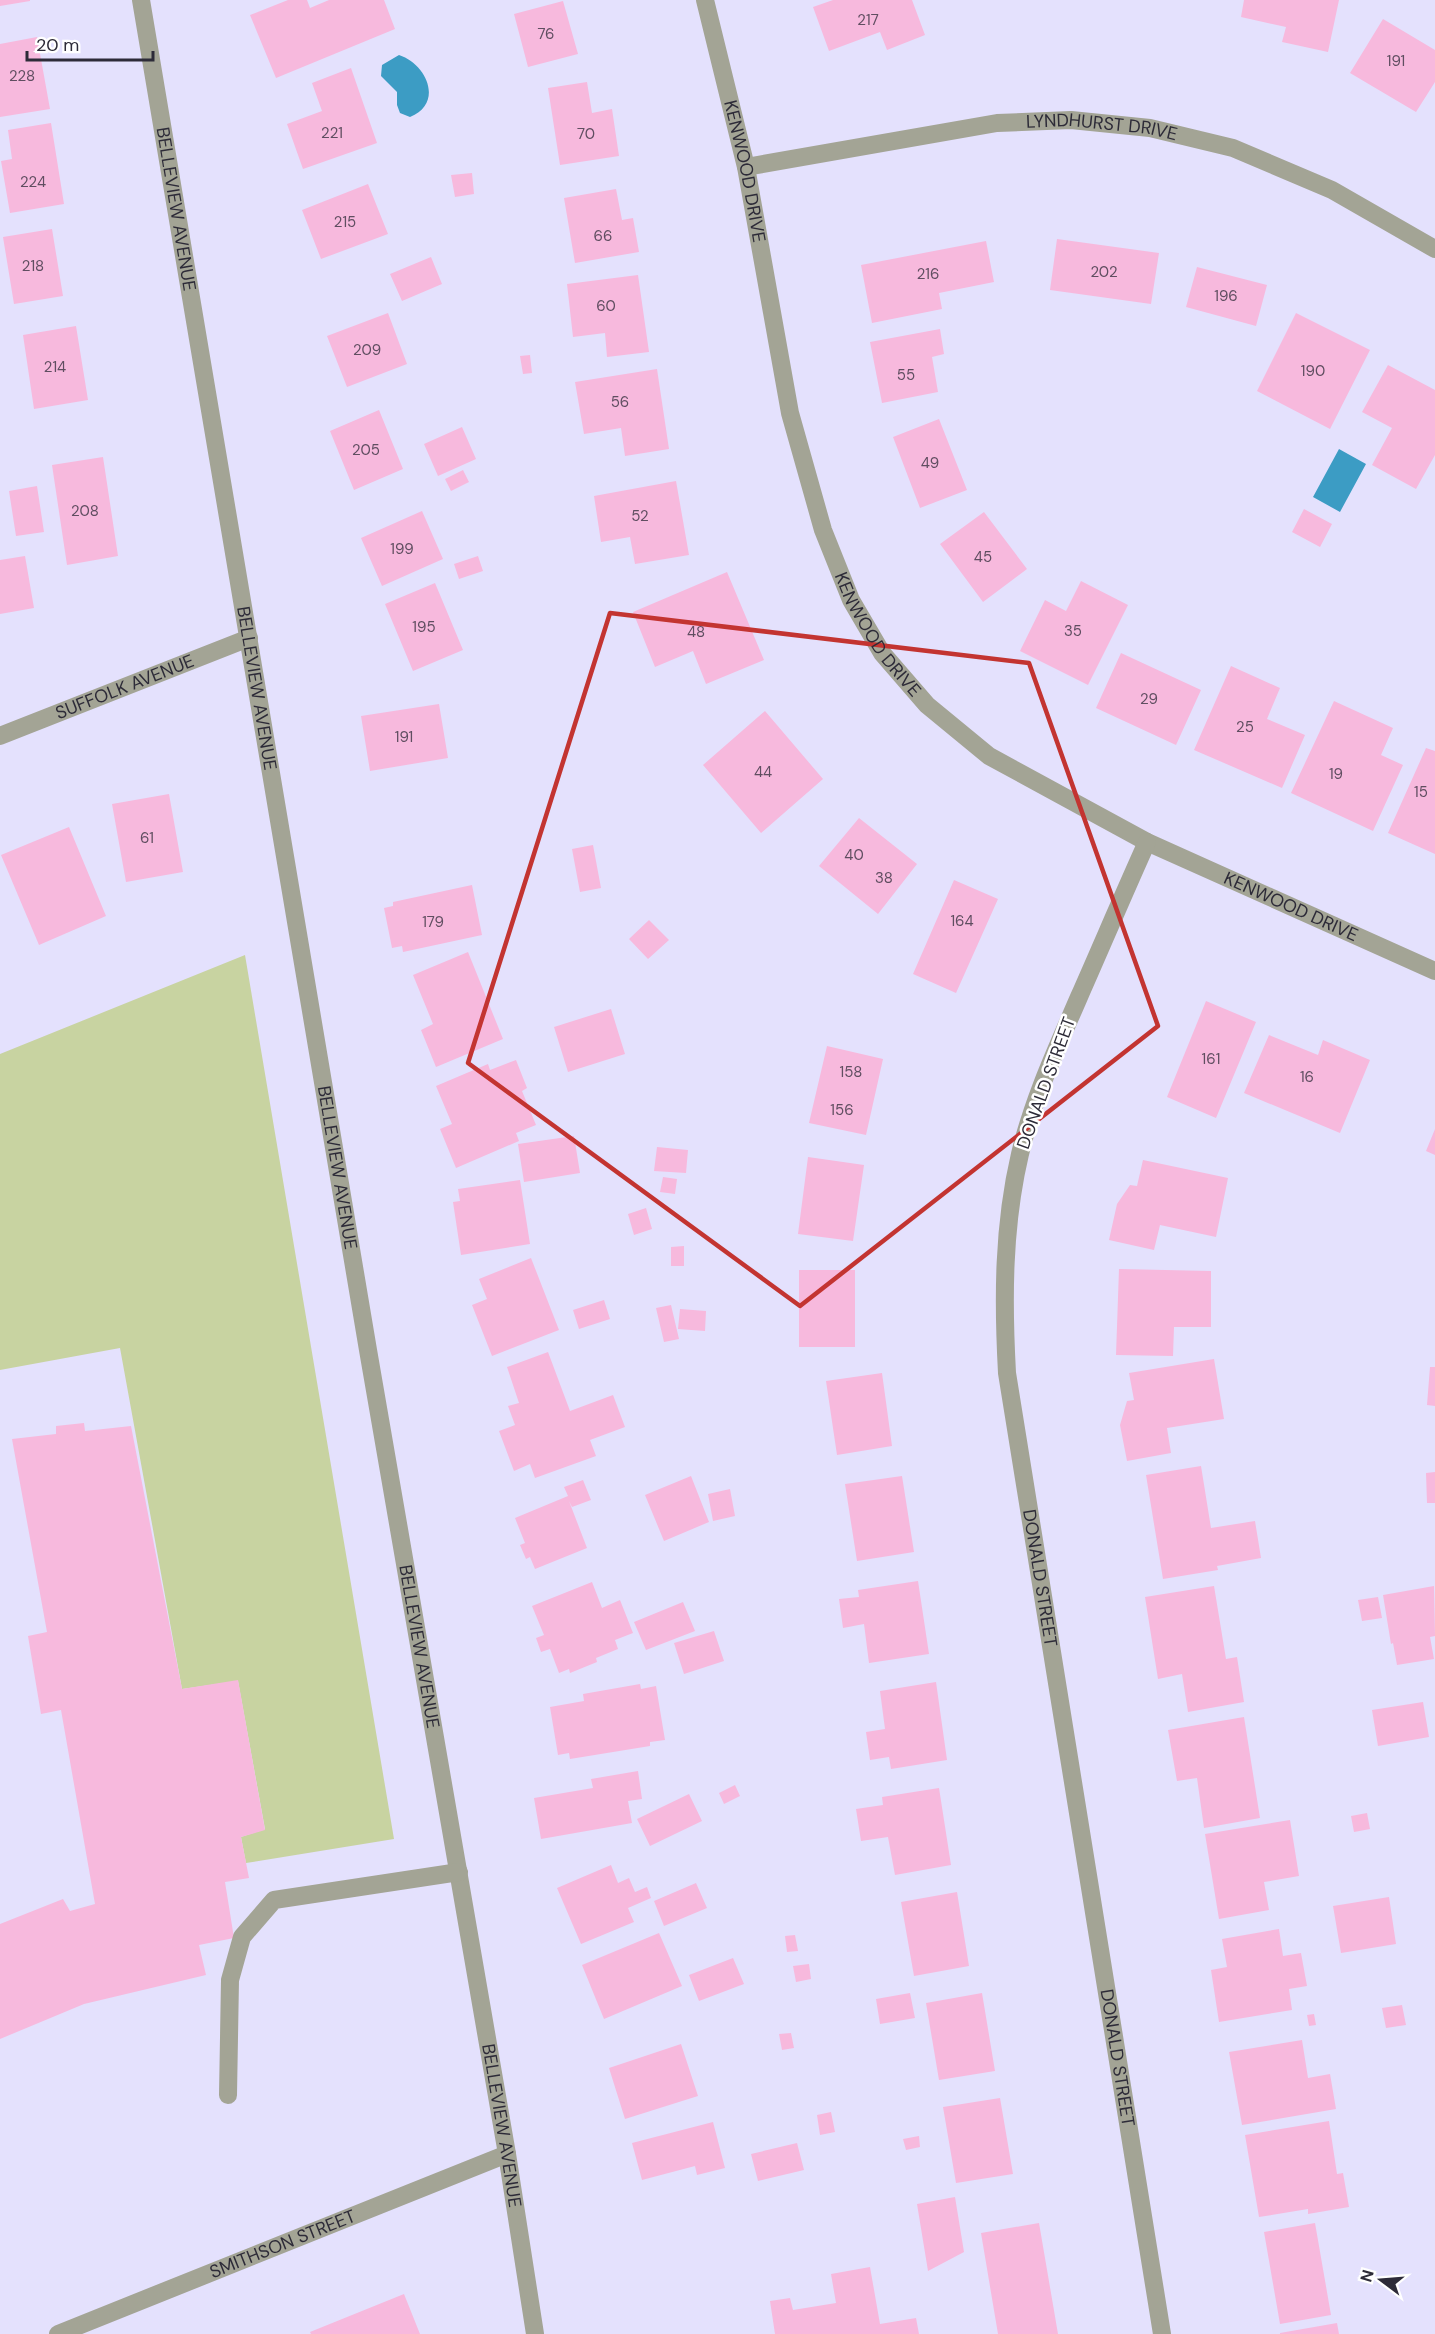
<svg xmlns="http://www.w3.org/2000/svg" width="1435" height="2334" viewBox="0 0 1435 2334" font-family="'DM Sans',sans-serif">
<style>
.green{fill:#c8d3a1}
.water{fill:#3c9cc4}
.building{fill:#f7b9dd}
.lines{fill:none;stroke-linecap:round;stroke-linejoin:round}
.minor{stroke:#a3a495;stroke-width:18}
.marked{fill:none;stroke:#c33431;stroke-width:4.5;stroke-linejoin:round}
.labels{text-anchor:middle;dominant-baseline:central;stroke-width:5;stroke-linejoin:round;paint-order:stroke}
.number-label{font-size:15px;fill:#604e61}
.street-label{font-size:18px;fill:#2d2b38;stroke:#fff}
</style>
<rect width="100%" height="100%" fill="#e4e1fd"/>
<!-- green -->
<path class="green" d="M 245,955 L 394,1839 L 246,1863 L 241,1837 L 265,1829 L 238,1681 L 182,1689 L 120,1348 L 0,1370 L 0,1054 Z"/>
<!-- water -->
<path class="water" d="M 399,55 C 427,64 444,103 410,117 L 400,113 L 397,105 L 397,92 L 381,76 L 382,65 Z
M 1339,449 L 1366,464 L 1340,512 L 1313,497 Z"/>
<!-- building -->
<path class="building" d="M 0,0 L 30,0 L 30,1 L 0,6 Z
M 288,0 L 307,0 L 310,8 L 329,0 L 384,0 L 395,29 L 276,78 L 250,15 Z
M 833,0 L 912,0 L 925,35 L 887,50 L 880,32 L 829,51 L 813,7 Z
M 1244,0 L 1339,0 L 1328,52 L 1282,42 L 1286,27 L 1241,17 Z
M 563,1 L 578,54 L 528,67 L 514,14 Z
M 1383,19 L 1435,50 L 1435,82 L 1416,112 L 1350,73 Z
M 37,37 L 50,109 L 0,117 L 0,44 Z
M 351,68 L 377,143 L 303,169 L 287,124 L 322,111 L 312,83 Z
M 587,82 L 592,113 L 612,109 L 619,156 L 560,165 L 548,88 Z
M 51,123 L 64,204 L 10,213 L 1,161 L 12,159 L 8,130 Z
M 472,173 L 474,194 L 455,197 L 451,175 Z
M 368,184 L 388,234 L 321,259 L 302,210 Z
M 616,189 L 622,220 L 633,218 L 639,252 L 575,263 L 564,198 Z
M 52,229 L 63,296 L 14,304 L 3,237 Z
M 1057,239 L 1159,253 L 1151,304 L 1050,290 Z
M 986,241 L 994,282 L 939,293 L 942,309 L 872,323 L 861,265 Z
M 431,257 L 442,284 L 402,301 L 390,274 Z
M 1197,267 L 1267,285 L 1256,326 L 1186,307 Z
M 638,275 L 649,352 L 607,357 L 605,333 L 573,337 L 567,284 Z
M 388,313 L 407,364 L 347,387 L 327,336 Z
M 1296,313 L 1370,350 L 1330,429 L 1257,391 Z
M 76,326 L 88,400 L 34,409 L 23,335 Z
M 940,329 L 944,354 L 932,357 L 938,392 L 882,403 L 870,342 Z
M 530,355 L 532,373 L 523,374 L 520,356 Z
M 1388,365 L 1435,390 L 1435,455 L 1416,489 L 1372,465 L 1392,428 L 1362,412 Z
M 657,369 L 669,449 L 625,456 L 621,428 L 584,434 L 575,382 Z
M 379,410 L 403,469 L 354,490 L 330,431 Z
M 939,419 L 967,490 L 920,508 L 893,437 Z
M 462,427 L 476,459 L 438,476 L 424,444 Z
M 103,457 L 118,556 L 67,565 L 52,465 Z
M 463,470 L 469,482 L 451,491 L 445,479 Z
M 676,481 L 689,555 L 635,564 L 630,537 L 601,542 L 594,496 Z
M 37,486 L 44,532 L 16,536 L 9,491 Z
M 1304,509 L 1332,524 L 1320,547 L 1292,532 Z
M 422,511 L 443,559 L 382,586 L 361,538 Z
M 984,512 L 1027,569 L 983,602 L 940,544 Z
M 25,556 L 34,608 L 0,614 L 0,560 Z
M 478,556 L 483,571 L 459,579 L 454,564 Z
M 727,572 L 764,660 L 706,684 L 693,651 L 655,667 L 633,612 Z
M 1081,581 L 1128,605 L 1088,685 L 1020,651 L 1045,600 L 1066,611 Z
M 435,583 L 463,650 L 413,671 L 385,604 Z
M 1121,653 L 1201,690 L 1176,745 L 1096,708 Z
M 1231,666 L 1280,688 L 1267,719 L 1305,735 L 1282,788 L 1194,750 Z
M 1334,701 L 1393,728 L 1381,755 L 1403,765 L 1373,831 L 1291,793 Z
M 439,704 L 448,758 L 370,771 L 361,716 Z
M 765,711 L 823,779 L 761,833 L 703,765 Z
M 1426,748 L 1435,751 L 1435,854 L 1388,833 Z
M 169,794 L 183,872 L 126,882 L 112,804 Z
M 859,818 L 917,864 L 878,914 L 819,866 Z
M 69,827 L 106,916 L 39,945 L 1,855 Z
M 593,845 L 601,888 L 580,892 L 572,849 Z
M 954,880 L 998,899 L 956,993 L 913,974 Z
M 472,885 L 482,935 L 403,952 L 402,946 L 392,948 L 384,908 L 393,906 L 393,902 Z
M 649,920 L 669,940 L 648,959 L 629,939 Z
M 468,952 L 503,1039 L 436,1067 L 421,1030 L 433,1024 L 413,975 Z
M 1206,1001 L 1256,1022 L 1216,1118 L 1167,1097 Z
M 611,1009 L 625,1054 L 568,1072 L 554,1027 Z
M 1269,1035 L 1318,1055 L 1323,1040 L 1370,1060 L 1340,1133 L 1244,1093 Z
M 827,1046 L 883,1059 L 866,1135 L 809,1123 Z
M 516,1060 L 527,1088 L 522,1091 L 536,1125 L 516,1133 L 519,1141 L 456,1168 L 440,1129 L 452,1124 L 436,1086 L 488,1064 L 490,1070 Z
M 1435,1129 L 1435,1155 L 1426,1151 Z
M 574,1136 L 580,1173 L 524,1182 L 518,1144 Z
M 657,1147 L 688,1150 L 686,1173 L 654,1171 Z
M 808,1157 L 864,1165 L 853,1241 L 798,1234 Z
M 1143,1160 L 1228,1178 L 1216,1237 L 1160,1225 L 1154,1250 L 1109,1240 L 1117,1204 L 1130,1185 L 1137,1186 Z
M 663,1177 L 677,1179 L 675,1194 L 660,1192 Z
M 520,1180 L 530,1244 L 461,1255 L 453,1202 L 460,1201 L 458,1189 Z
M 646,1208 L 652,1229 L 634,1235 L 628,1214 Z
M 684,1246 L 684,1266 L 671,1266 L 671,1247 Z
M 531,1258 L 559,1330 L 492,1356 L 472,1305 L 487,1299 L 479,1279 Z
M 1119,1269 L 1211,1271 L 1211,1327 L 1174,1327 L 1173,1356 L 1116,1355 Z
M 799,1270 L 855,1270 L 855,1347 L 799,1347 Z
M 604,1300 L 610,1319 L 579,1329 L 573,1310 Z
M 671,1305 L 679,1339 L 664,1342 L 656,1308 Z
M 680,1309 L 706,1311 L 705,1331 L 678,1329 Z
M 548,1352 L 570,1411 L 613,1395 L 625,1427 L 590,1440 L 596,1456 L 535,1478 L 530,1464 L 514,1471 L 499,1431 L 515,1425 L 508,1406 L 519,1403 L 507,1367 Z
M 1214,1359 L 1224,1419 L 1167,1428 L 1171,1453 L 1127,1461 L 1120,1425 L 1127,1401 L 1134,1400 L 1129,1373 Z
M 1430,1367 L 1435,1367 L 1435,1406 L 1427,1405 Z
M 882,1373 L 892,1446 L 837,1455 L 826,1381 Z
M 84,1423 L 85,1431 L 131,1426 L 182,1689 L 238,1680 L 265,1830 L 241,1837 L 249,1878 L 225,1882 L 234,1938 L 199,1945 L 206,1975 L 84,2004 L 0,2039 L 0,1924 L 63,1899 L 70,1911 L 95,1904 L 61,1710 L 41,1714 L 28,1636 L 47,1632 L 12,1439 L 56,1434 L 56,1426 Z
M 1201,1466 L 1211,1528 L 1255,1521 L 1261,1558 L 1217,1566 L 1218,1570 L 1163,1579 L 1146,1475 Z
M 1435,1472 L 1435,1503 L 1427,1503 L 1426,1473 Z
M 691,1476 L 709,1522 L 664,1541 L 645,1495 Z
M 902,1476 L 914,1552 L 857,1561 L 845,1484 Z
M 583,1480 L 591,1500 L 572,1507 L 569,1501 L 587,1548 L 535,1569 L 530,1557 L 526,1559 L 520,1545 L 525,1543 L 515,1518 L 568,1496 L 564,1487 Z
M 730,1489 L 735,1516 L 713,1521 L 708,1494 Z
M 918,1581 L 929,1654 L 869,1663 L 864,1624 L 843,1628 L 839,1599 L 859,1597 L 858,1590 Z
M 592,1582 L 602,1608 L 620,1600 L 633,1633 L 615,1640 L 618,1649 L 596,1658 L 597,1662 L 570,1673 L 569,1669 L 559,1673 L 550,1649 L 541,1652 L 536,1638 L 544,1635 L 532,1606 Z
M 1214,1586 L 1226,1659 L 1237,1657 L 1244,1702 L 1188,1712 L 1182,1674 L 1158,1679 L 1145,1597 Z
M 1434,1586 L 1435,1636 L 1430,1637 L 1434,1659 L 1397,1665 L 1393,1643 L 1391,1644 L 1383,1595 Z
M 1378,1597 L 1382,1618 L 1362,1621 L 1358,1600 Z
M 683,1602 L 695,1631 L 646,1650 L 634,1622 Z
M 714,1631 L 724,1661 L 684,1674 L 674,1643 Z
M 936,1682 L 947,1760 L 891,1769 L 889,1757 L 870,1760 L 866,1732 L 885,1729 L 880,1691 Z
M 640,1684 L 641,1689 L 656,1686 L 665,1740 L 650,1742 L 650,1746 L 570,1759 L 569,1753 L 558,1755 L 550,1707 L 584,1701 L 583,1694 Z
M 1423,1702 L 1429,1737 L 1378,1746 L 1372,1710 Z
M 1244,1717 L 1260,1818 L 1204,1828 L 1197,1778 L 1177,1781 L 1168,1730 Z
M 638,1771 L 642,1799 L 628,1801 L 632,1823 L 541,1839 L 534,1798 L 593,1788 L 591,1779 Z
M 735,1785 L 740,1796 L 724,1804 L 719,1793 Z
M 939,1788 L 951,1865 L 895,1875 L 888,1837 L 861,1841 L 856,1809 L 883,1805 L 882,1797 Z
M 689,1794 L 702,1821 L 650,1846 L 637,1819 Z
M 1367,1813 L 1370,1829 L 1354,1832 L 1351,1816 Z
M 1290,1820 L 1299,1876 L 1264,1882 L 1269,1910 L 1219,1919 L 1205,1834 Z
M 611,1865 L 618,1883 L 629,1878 L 635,1892 L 647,1887 L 651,1898 L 628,1908 L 634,1922 L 581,1944 L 557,1888 Z
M 696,1883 L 707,1908 L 664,1926 L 654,1901 Z
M 957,1892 L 969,1966 L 914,1976 L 901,1902 Z
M 1389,1897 L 1396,1944 L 1341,1953 L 1333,1906 Z
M 1279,1929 L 1283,1956 L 1301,1953 L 1307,1986 L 1289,1989 L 1292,2010 L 1219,2022 L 1211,1970 L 1227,1967 L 1222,1939 Z
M 659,1933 L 682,1986 L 604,2019 L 582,1965 Z
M 795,1935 L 798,1951 L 787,1952 L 785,1936 Z
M 733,1958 L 744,1984 L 699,2001 L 689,1975 Z
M 809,1964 L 811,1979 L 796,1982 L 793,1966 Z
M 910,1993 L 915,2018 L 880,2024 L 876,1999 Z
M 982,1993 L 995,2071 L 939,2080 L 926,2003 Z
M 1402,2005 L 1406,2025 L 1386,2028 L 1382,2008 Z
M 1314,2014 L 1316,2025 L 1309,2026 L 1307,2015 Z
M 791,2033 L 794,2048 L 782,2050 L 779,2034 Z
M 1302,2040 L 1308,2078 L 1330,2074 L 1336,2109 L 1242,2125 L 1229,2052 Z
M 681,2044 L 698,2096 L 625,2119 L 609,2068 Z
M 1000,2098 L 1013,2174 L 956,2183 L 943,2107 Z
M 831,2112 L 835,2132 L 820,2135 L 817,2115 Z
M 1329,2121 L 1337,2174 L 1343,2173 L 1349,2207 L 1308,2214 L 1308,2209 L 1259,2217 L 1245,2135 Z
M 713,2122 L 725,2168 L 697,2175 L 695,2166 L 642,2180 L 632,2143 Z
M 919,2136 L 920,2147 L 906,2150 L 903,2139 Z
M 797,2143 L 804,2170 L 758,2181 L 751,2154 Z
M 955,2197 L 964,2252 L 928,2271 L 917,2204 Z
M 1039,2223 L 1058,2334 L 998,2334 L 981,2233 Z
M 1315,2223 L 1331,2315 L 1280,2324 L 1264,2232 Z
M 870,2267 L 880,2324 L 916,2318 L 919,2334 L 775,2334 L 770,2301 L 790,2298 L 793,2310 L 836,2303 L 831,2274 Z
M 404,2294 L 420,2334 L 311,2334 L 310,2332 Z
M 1337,2323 L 1339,2334 L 1280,2334 L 1280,2333 Z"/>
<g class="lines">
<!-- minor -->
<g class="minor">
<path id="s1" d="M 141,0 L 368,1350 L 507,2154 L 535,2334"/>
<path id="s2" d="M 705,0 L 746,167 L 790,413 L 823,530 L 851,600 L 882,653 L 927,705 L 989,756 L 1147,842 L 1435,971"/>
<path id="s3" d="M 746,167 L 997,123 L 1071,120 L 1150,128 L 1233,148 L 1332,190 L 1435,249"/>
<path id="s4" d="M 0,736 L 249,638"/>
<path id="s5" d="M 1147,842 C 1124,893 1102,945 1079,997 C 1057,1048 1033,1099 1020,1154 C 1003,1226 1003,1300 1007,1373 L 1162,2334"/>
<path d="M 228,2095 L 230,1980 L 242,1937 L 274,1900 L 459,1872"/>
<path id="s6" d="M 58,2334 L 507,2154"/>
</g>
</g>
<!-- marked area -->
<path class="marked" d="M 610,613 L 1029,663 L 1158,1026 L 800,1306 L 468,1063 Z"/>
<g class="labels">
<!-- number labels -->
<g class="number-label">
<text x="868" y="20">217</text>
<text x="546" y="34">76</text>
<text x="1396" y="61">191</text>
<text x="22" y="76">228</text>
<text x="332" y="133">221</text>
<text x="586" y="134">70</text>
<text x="33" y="182">224</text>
<text x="345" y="222">215</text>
<text x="603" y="236">66</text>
<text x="33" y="266">218</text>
<text x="1104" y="272">202</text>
<text x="928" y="274">216</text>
<text x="1226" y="296">196</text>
<text x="606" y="306">60</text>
<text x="367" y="350">209</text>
<text x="55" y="367">214</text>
<text x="1313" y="371">190</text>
<text x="906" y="375">55</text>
<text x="620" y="402">56</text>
<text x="366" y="450">205</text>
<text x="930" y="463">49</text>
<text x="85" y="511">208</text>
<text x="640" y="516">52</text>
<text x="402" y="549">199</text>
<text x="983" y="557">45</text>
<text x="424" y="627">195</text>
<text x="1073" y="631">35</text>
<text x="696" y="632">48</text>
<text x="1149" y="699">29</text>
<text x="1245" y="727">25</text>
<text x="404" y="737">191</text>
<text x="763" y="772">44</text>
<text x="1336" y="774">19</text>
<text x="1421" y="792">15</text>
<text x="147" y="838">61</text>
<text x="854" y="855">40</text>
<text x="884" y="878">38</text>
<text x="962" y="921">164</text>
<text x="433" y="922">179</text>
<text x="1211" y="1059">161</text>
<text x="851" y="1072">158</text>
<text x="1307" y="1077">16</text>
<text x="842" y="1110">156</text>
</g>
<!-- street labels -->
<g class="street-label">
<text stroke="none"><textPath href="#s3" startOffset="360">LYNDHURST DRIVE</textPath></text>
<text stroke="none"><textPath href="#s2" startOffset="176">KENWOOD DRIVE</textPath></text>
<text stroke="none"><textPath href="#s1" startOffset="212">BELLEVIEW AVENUE</textPath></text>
<text stroke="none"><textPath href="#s2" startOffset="662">KENWOOD DRIVE</textPath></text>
<text stroke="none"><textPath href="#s4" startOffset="134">SUFFOLK AVENUE</textPath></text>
<text stroke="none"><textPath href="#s1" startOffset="698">BELLEVIEW AVENUE</textPath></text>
<text stroke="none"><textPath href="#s2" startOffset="1167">KENWOOD DRIVE</textPath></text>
<text transform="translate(1046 1083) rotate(-70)">DONALD STREET</text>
<text stroke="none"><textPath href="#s1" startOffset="1184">BELLEVIEW AVENUE</textPath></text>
<text stroke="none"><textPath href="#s5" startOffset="765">DONALD STREET</textPath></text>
<text stroke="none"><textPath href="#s1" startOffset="1670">BELLEVIEW AVENUE</textPath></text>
<text stroke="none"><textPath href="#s5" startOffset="1251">DONALD STREET</textPath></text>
<text stroke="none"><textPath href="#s1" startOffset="2156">BELLEVIEW AVENUE</textPath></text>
<text stroke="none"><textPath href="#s6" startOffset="242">SMITHSON STREET</textPath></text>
</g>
</g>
<!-- north arrow -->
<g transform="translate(1381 2280) rotate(286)" stroke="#ffffff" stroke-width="4.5" paint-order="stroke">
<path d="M0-4.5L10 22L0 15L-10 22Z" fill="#2d2b38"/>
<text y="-9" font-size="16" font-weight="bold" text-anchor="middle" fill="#2d2b38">N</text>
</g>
<!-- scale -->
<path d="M27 51v9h126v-9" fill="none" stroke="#2d2b38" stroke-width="3"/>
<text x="36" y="51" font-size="18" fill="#2d2b38" stroke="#ffffff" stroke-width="4.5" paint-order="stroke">20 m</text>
</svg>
